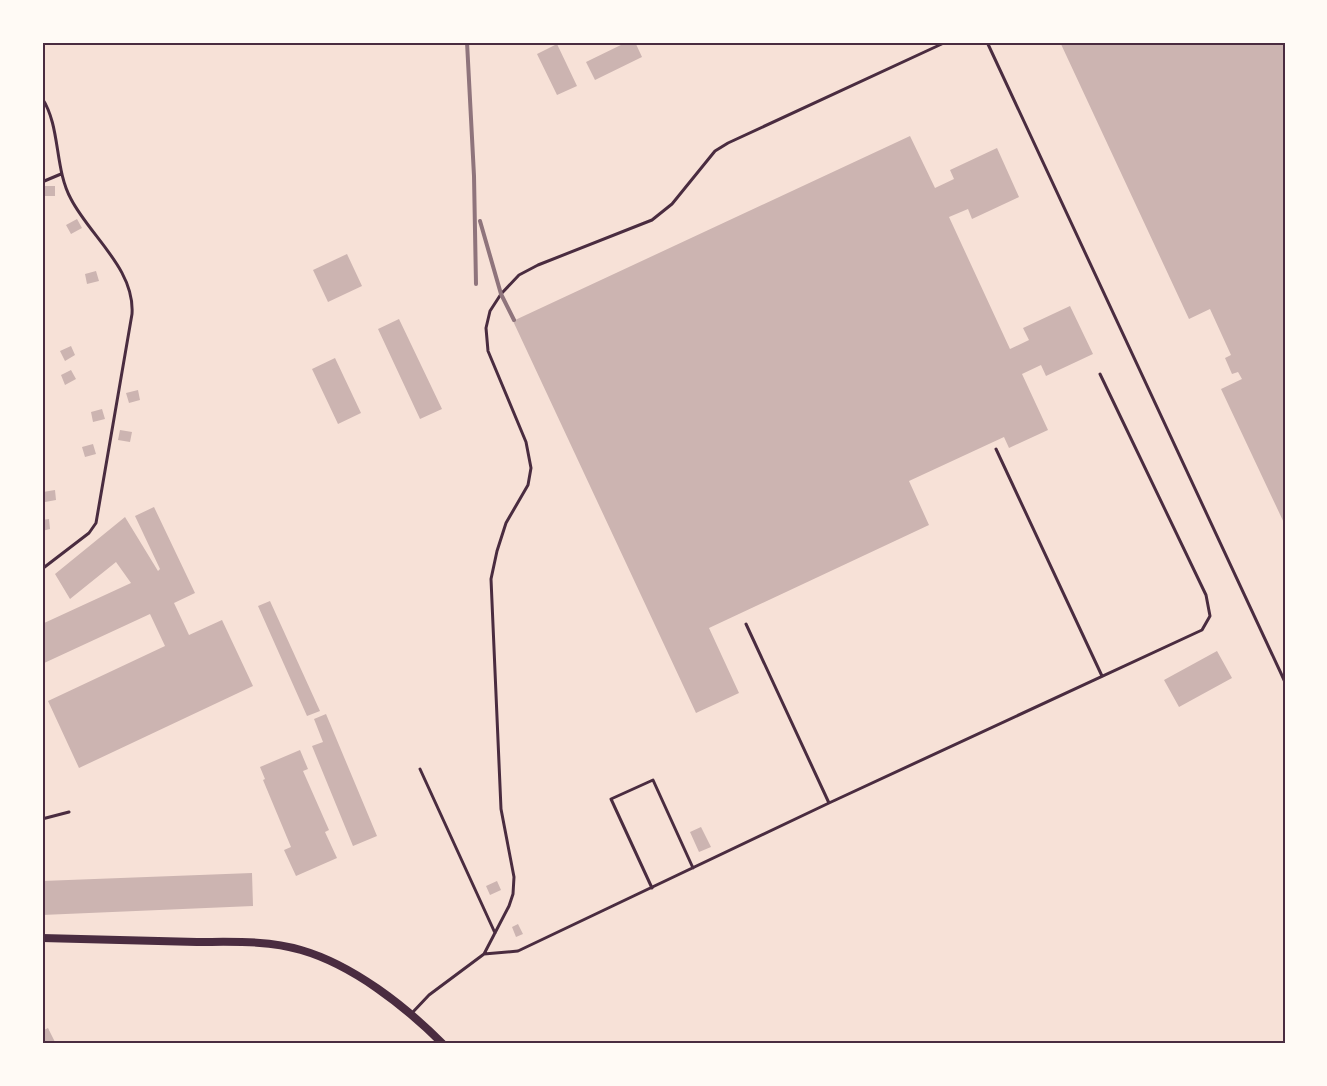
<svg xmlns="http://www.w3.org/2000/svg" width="1327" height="1086" viewBox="0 0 1327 1086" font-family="'Source Sans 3',sans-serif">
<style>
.building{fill:#ccb4b1}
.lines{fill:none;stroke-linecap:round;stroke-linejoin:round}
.service{stroke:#4a2c40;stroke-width:3}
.secondary{stroke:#4a2c40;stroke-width:8}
.rail{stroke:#8f747c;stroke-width:4}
.neatline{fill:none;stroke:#4a2c40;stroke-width:2}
</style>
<rect width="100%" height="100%" fill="#f7e1d7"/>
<!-- building -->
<path class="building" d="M 627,42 L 635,42 L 642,57 L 595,80 L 586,62 Z
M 1060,42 L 1285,42 L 1285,525 L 1221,389 L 1242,379 L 1238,372 L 1232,374 L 1225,358 L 1231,355 L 1210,309 L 1189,319 Z
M 557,44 L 577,86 L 557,95 L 537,54 Z
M 910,136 L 935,188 L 954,179 L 950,170 L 997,148 L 1019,197 L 972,219 L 968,209 L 949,217 L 1010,349 L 1029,340 L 1023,328 L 1070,306 L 1093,354 L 1046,376 L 1041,365 L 1022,374 L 1048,430 L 1009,448 L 1004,437 L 909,481 L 929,525 L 709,628 L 739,693 L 696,713 L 513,321 Z
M 43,186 L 55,186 L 55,196 L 43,196 Z
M 77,219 L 82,228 L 71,234 L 66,225 Z
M 347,254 L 362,286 L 328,302 L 313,270 Z
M 96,271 L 99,281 L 87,284 L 85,274 Z
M 399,319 L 442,409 L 420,419 L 378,329 Z
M 71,346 L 75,355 L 65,361 L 60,351 Z
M 335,358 L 361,413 L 338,424 L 312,369 Z
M 71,370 L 76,379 L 65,385 L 61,375 Z
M 138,390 L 140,400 L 129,403 L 126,393 Z
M 102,409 L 105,419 L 93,422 L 91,412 Z
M 120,430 L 132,432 L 130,442 L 118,440 Z
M 93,444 L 96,454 L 85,457 L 82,447 Z
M 55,490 L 56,500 L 45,502 L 43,492 Z
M 154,507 L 195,593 L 174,603 L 189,635 L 222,620 L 253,686 L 79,768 L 48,701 L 165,646 L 150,614 L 42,664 L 42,624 L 131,583 L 116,562 L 70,599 L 55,574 L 125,517 L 158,571 L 160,569 L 135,516 Z
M 49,519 L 50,529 L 42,531 L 42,520 Z
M 270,601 L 320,711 L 307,716 L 258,606 Z
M 1217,651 L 1232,678 L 1179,707 L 1164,680 Z
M 326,714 L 377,836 L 353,846 L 312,746 L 323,742 L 314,719 Z
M 300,750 L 308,769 L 303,771 L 329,830 L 325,832 L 337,858 L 296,876 L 284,850 L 291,847 L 263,780 L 265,779 L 260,767 Z
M 701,827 L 711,847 L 699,852 L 690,832 Z
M 252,873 L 253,906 L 42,915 L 42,881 Z
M 497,881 L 501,890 L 490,895 L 486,886 Z
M 518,924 L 523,934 L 516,937 L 512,927 Z
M 48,1028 L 55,1042 L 42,1044 L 42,1031 Z"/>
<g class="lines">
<!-- service -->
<path class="service" d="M 987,42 L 1285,682
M 42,98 C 61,127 54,168 71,199 C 90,236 135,269 132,314 L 96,523 L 89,533 L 42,569
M 42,182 L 61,174
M 996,449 L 1102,676
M 746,624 L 829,803
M 420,769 L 495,933
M 42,819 L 69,812
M 652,888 L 611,799 L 653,780 L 693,868
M 484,954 L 518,951 L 829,803 L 1202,630 L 1210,616 L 1206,595 L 1100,374
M 412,1013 L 429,995 L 484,954 L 509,906 L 513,894 L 514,877 L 501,809 L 491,579 L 497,551 L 506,523 L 528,485 L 531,468 L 526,442 L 488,351 L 486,328 L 490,311 L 501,294 L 519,275 L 538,265 L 652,220 L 672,204 L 715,151 L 728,143 L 946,42"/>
<!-- secondary -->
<path class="secondary" d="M 42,938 C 94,939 145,941 197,942 C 231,942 268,940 301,950 C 353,965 405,1006 443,1044"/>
<!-- rail -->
<path class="rail" d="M 467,42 L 474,176 L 476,284
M 480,221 L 501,294 L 514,320"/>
</g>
<!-- border -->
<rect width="1327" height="1086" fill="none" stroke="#fffaf5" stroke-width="87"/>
<rect x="44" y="44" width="1240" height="998" class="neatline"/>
</svg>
